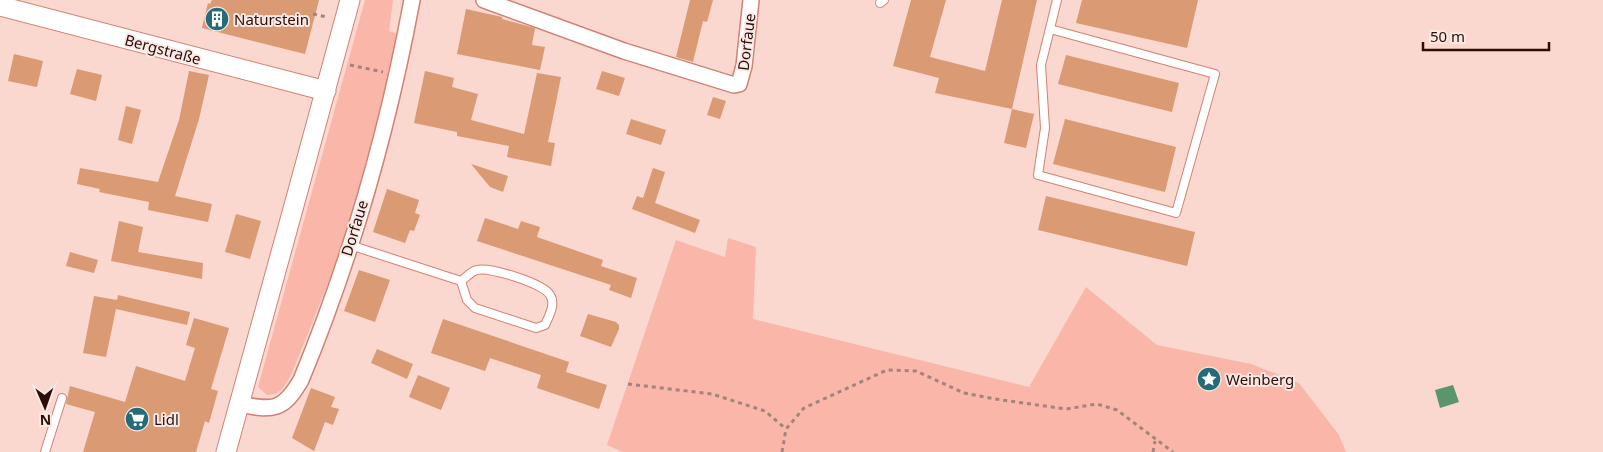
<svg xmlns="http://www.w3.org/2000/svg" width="1603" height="452" viewBox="0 0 1603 452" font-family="'Noto Sans',sans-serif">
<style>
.green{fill:#fab7a9}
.water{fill:#59966b}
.building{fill:#d99a74}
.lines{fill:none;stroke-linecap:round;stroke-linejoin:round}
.service-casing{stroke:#d38272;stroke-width:10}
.minor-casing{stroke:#d38272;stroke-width:18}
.tertiary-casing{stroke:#d38272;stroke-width:21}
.path{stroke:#a4837c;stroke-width:3;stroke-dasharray:4 4;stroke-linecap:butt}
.service{stroke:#fff;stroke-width:8}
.minor{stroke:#fff;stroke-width:15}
.tertiary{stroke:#fff;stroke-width:19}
.labels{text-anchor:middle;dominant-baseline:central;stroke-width:4;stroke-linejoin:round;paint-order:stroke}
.poi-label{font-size:15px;fill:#2c0e08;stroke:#fae8e4;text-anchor:start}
.street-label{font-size:15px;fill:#2c0e08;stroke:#fae8e4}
</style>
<rect width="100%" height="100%" fill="#fad7cf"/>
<!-- green -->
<path class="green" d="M 365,0 L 393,0 L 389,31 L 400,35 L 345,241 L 291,375 C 284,386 281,395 267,395 L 258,387 Z
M 728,238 L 756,247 L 753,319 L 1029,387 L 1086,287 L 1157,345 L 1251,364 L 1299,383 L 1339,435 L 1346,452 L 623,452 L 607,445 L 676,240 L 725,257 Z"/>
<!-- water -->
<path class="water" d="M 1453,385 L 1459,402 L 1440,408 L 1435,390 Z"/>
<!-- building -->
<path class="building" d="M 212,0 L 319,0 L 305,54 L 202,28 L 208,3 L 210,4 Z
M 690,0 L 713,0 L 707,22 L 703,21 L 693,62 L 676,57 Z
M 911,0 L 946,0 L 930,57 L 985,71 L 1002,0 L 1037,0 L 1012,109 L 935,93 L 939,78 L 893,66 Z
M 1082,0 L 1198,0 L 1187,48 L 1076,23 Z
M 466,9 L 502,17 L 502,19 L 535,28 L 532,45 L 545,47 L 540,70 L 457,54 Z
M 14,54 L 43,61 L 37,87 L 8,81 Z
M 1066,55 L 1179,83 L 1172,112 L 1058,84 Z
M 77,69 L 102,75 L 96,101 L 70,94 Z
M 189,71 L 209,75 L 199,119 L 175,196 L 212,204 L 208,222 L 148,210 L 149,202 L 99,192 L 100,189 L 77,184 L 80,168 L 158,182 L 179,120 Z
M 425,71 L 454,78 L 452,87 L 478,94 L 471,120 L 524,134 L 537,73 L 561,77 L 548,142 L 555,143 L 551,166 L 507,157 L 509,146 L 457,136 L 457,132 L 414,123 Z
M 602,71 L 625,78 L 619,96 L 596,89 Z
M 713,97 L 726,101 L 720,119 L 707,115 Z
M 126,106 L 141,110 L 132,144 L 118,140 Z
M 1012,109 L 1034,114 L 1026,148 L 1004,143 Z
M 631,119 L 666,130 L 661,145 L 626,134 Z
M 1065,119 L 1176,147 L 1165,192 L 1053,164 Z
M 471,164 L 508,176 L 503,192 L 490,187 Z
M 653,168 L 665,172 L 655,203 L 700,220 L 695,233 L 632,209 L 637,196 L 643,198 Z
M 387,189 L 419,200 L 415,213 L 420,215 L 414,231 L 410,230 L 405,243 L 373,232 Z
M 1046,196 L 1195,232 L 1187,266 L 1038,230 Z
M 236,214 L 261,221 L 250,259 L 225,252 Z
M 485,218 L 518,229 L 521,221 L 540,227 L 537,237 L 603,260 L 601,266 L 637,278 L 631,298 L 609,290 L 611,285 L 477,241 Z
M 119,221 L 143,227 L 138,252 L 203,263 L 202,279 L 111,261 Z
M 70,252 L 98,260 L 94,273 L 66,266 Z
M 359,270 L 390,280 L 375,322 L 344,311 Z
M 118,295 L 190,312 L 187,325 L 116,309 L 106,357 L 83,353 L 94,296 L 117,300 Z
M 588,314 L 616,322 L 619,325 L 619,329 L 611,347 L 580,336 Z
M 194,318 L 229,328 L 211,389 L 218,391 L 209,423 L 205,421 L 196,452 L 83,452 L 95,412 L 66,404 L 70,386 L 125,402 L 136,366 L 185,381 L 195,348 L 186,345 Z
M 443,319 L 569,362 L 566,372 L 607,385 L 599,409 L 537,388 L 541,375 L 490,358 L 485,371 L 431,353 Z
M 377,349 L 413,364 L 407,379 L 371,363 Z
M 418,375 L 450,388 L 441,410 L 409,397 Z
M 311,388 L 335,397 L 331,407 L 339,409 L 333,425 L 325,422 L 314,451 L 292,438 Z"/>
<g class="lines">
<!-- service casing -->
<g class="service-casing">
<path id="service" d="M 880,3 L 884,0
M 1050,29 L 1215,74 L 1176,213 L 1038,175 L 1045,128 L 1041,65 L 1057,0
M 350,245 L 461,281 L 467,300 L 475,308 L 536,328 L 545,325 C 549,316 556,304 550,295 C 543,283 490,267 477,270 C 471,271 466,278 461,281
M 45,452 L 62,398"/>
</g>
<!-- minor casing -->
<g class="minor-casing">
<path id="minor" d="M 484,0 L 624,51 L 734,85 L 739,84 L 744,66 L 751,0
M 239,404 C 273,411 283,411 301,380 C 351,259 388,129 412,0"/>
</g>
<!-- tertiary casing -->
<g class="tertiary-casing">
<path id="tertiary" d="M 0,6 L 326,91
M 226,452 C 268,301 309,151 350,0"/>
</g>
<!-- path -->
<path class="path" d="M 313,14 L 327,17
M 350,65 L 383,72
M 628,384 L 712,394 L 765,411 L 786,429
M 782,452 L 786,429 L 804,408 L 887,370 L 916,371 L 964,393 L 995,399 L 1066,409 L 1097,404 L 1117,410 L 1173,452
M 1153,452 L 1155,441"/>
<!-- service -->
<use href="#service" class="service"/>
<!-- minor -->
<use href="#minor" class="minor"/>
<!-- tertiary -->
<use href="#tertiary" class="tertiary"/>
</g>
<!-- icons -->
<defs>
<g id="building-disc" transform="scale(1.25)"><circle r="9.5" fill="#256c79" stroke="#fae8e4"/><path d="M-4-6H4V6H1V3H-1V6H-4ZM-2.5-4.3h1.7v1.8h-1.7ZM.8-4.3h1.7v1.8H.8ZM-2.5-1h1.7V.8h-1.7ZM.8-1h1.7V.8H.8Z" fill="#fff"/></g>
<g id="sight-disc" transform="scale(1.25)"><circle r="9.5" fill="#256c79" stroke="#fae8e4"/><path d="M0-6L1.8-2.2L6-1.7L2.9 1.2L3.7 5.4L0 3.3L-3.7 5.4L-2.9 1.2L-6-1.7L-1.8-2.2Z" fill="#fff"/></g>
<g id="supermarket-disc" transform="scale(1.25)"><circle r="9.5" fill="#256c79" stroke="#fae8e4"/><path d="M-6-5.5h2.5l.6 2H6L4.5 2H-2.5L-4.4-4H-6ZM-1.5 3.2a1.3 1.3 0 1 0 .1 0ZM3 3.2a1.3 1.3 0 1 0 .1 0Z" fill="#fff"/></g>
</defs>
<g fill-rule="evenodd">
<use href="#building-disc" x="217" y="19"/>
<use href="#sight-disc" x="1209" y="379"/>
<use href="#supermarket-disc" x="137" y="419"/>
</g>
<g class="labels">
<!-- poi labels -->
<g class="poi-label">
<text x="234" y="19">Naturstein</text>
<text x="1226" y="379">Weinberg</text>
<text x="154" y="419">Lidl</text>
</g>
<!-- street labels -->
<g class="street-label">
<text transform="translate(746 42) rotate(-83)">Dorfaue</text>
<text transform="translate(163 49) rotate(15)">Bergstraße</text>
<text transform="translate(354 228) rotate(-73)">Dorfaue</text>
</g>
</g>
<!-- north arrow -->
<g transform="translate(45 407) rotate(178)" stroke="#fae8e4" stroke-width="4" paint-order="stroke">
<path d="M0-4L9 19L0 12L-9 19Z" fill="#2c0e08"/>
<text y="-8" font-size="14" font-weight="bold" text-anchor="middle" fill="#2c0e08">N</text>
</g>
<!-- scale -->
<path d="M1423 42v8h126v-8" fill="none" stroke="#2c0e08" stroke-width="2.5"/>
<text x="1430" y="42" font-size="15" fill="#2c0e08" stroke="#fae8e4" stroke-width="4" paint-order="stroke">50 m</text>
</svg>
